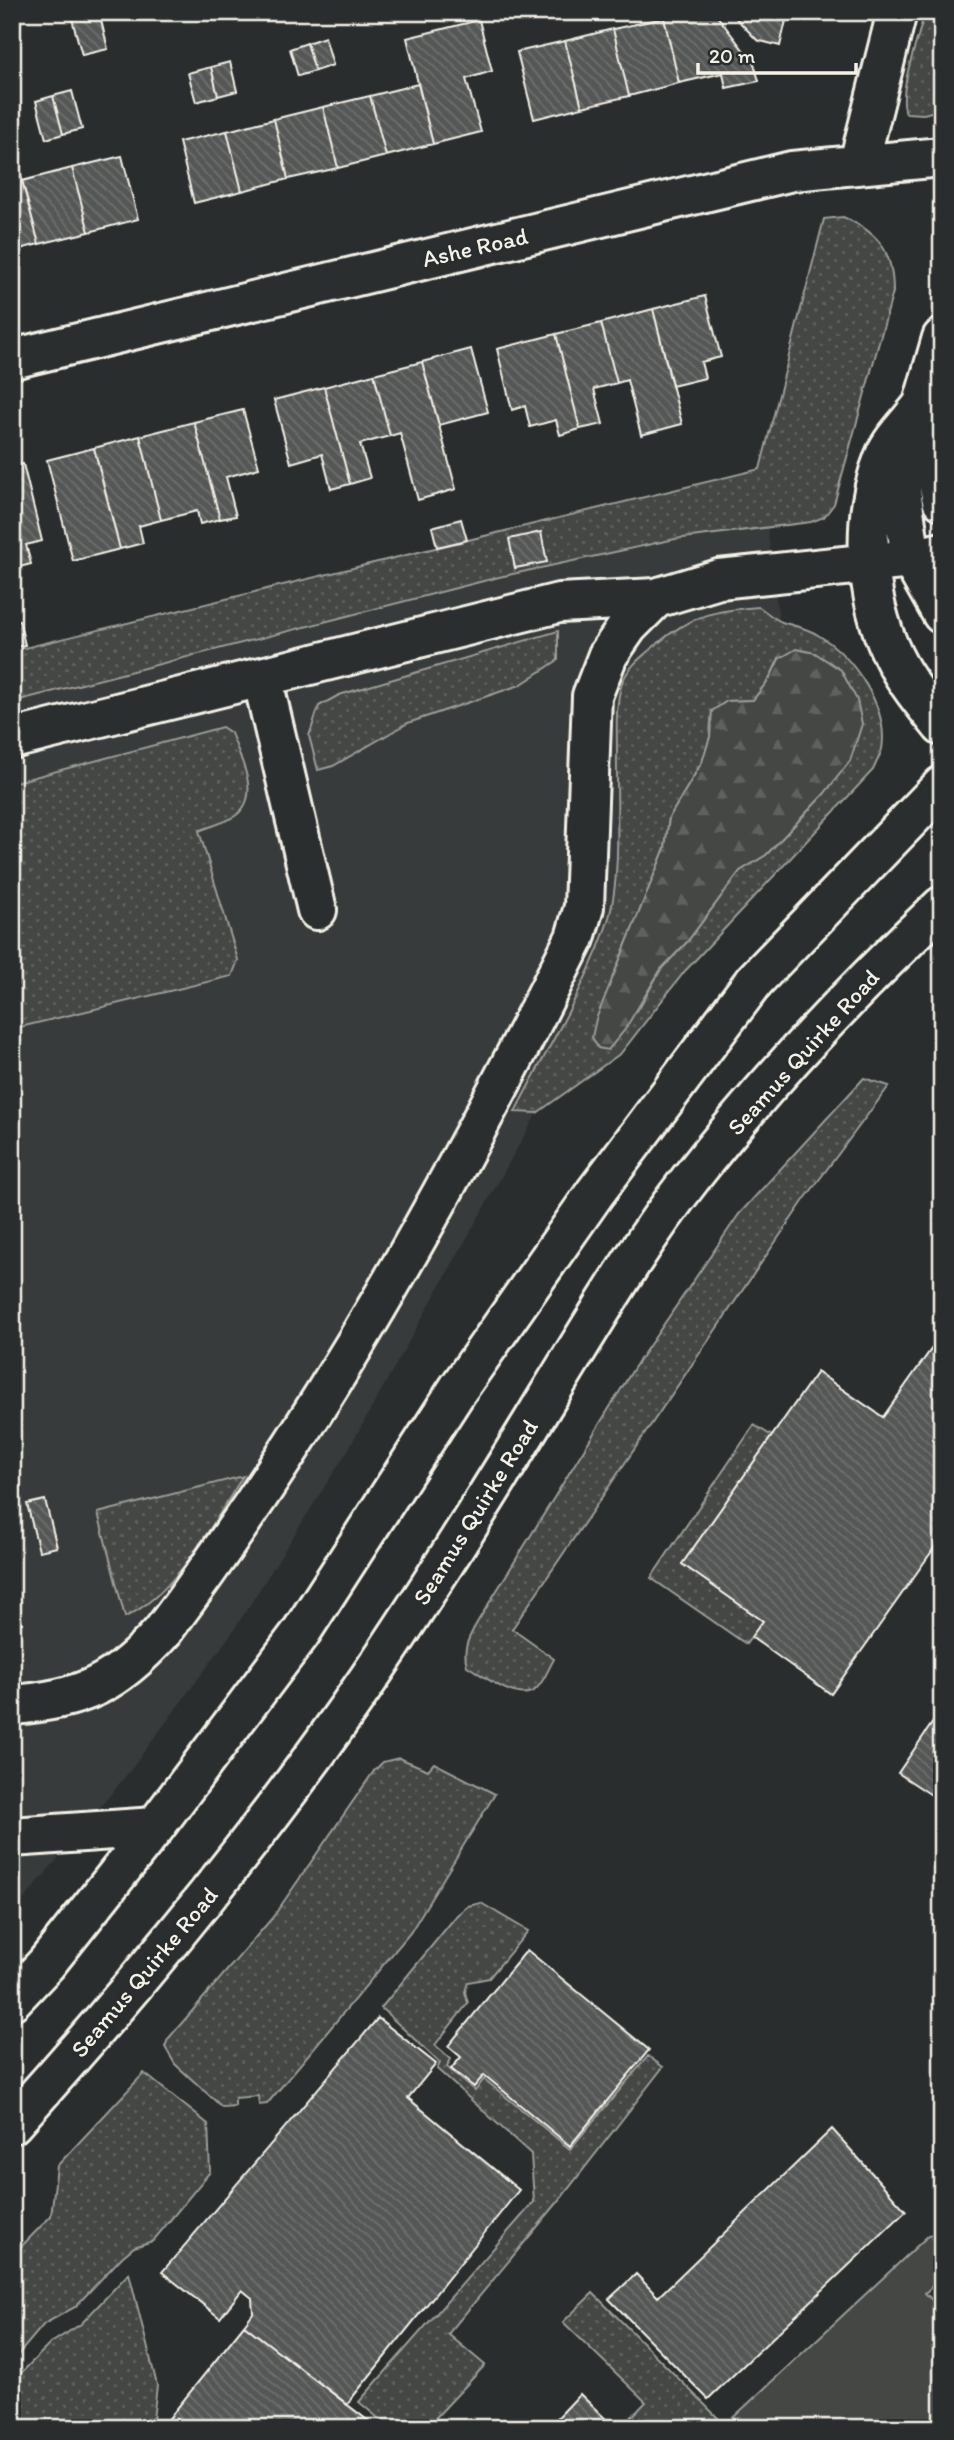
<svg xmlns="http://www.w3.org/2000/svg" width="954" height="2440" viewBox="0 0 954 2440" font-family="Itim,sans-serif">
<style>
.built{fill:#373a3a}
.grass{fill:url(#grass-dots);stroke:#9c9c96;stroke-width:2;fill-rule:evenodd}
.forest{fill:url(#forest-firs);stroke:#9c9c96;stroke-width:2}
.green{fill:#444645;stroke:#9c9c96;stroke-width:2}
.building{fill:url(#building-back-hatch);stroke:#f4f1e8;stroke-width:2}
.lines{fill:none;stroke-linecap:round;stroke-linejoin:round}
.minor-casing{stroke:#f4f1e8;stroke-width:44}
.major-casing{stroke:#f4f1e8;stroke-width:44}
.minor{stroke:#2a2d2e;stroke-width:38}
.major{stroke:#2a2d2e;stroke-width:38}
.labels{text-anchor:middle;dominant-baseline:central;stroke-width:6;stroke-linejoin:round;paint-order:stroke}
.street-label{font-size:24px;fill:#f4f1e8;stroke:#2a2d2e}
</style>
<defs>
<pattern id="grass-dots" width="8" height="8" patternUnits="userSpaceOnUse" patternTransform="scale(1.75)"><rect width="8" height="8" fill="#444645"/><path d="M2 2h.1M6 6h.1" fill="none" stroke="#606160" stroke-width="1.8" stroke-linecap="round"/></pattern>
<pattern id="forest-firs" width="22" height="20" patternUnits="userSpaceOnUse" patternTransform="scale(1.75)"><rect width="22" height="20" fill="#444645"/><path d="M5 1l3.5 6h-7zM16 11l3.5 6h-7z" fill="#606160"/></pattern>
<pattern id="building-back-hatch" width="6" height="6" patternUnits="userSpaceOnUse" patternTransform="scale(1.75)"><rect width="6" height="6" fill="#555756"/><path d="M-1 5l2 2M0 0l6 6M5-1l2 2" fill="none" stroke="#6e706e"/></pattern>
</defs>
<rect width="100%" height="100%" fill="#2a2d2e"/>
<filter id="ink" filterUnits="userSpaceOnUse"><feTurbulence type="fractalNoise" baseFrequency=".0143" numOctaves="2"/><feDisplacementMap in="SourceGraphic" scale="14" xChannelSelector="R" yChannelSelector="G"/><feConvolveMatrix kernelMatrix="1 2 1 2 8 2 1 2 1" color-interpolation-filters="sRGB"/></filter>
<g filter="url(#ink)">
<!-- built -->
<path class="built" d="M 760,469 L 779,621 L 690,830 L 537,1113 L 348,1450 L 232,1633 L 130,1771 L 12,1914 L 12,651 Z"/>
<!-- grass -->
<path class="grass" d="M 925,12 L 942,12 L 942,109 L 924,114 L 906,113 C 897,91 919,37 925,12 Z
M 843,217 C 880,233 893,252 893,292 L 834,504 L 824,517 L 811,522 L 675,539 L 499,577 L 12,702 L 12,651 L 760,469 L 824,219 Z
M 759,607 C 766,612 774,619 782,622 C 794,626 808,628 818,635 C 853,656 889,707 882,749 C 880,756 876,763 873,770 L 685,971 L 621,1053 L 537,1113 L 515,1112 C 544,1054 589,982 608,921 C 622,876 616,801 617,752 C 617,729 615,705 622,683 C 628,666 644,655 657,644 C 691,615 716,610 759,607 ZM 779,658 L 824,794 L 766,855 L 740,871 L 687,942 L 661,969 L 640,1007 L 612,979 L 665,848 L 669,818 L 702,762 L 710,737 L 712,711 L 727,701 L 753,700 L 770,678 Z
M 558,631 L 558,660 L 520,685 L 408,723 L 333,766 L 318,770 L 309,736 L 319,706 L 339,695 Z
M 222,727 L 231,733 C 240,758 263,796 235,816 C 225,823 210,826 199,831 L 238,960 L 232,976 L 12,1029 L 12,783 Z
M 864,1078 L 889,1086 L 804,1200 L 512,1629 L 554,1659 C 549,1668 544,1681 537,1688 C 520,1706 483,1675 467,1666 C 462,1648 469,1637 478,1621 L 634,1368 L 739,1214 Z
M 754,1425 L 772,1436 L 682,1564 L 763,1621 L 746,1644 L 651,1578 Z
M 243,1476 C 213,1523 177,1593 125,1617 L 98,1513 Z
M 399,1758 L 428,1770 L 434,1763 L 495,1794 L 410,1933 L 267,2104 L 259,2105 L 258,2096 L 235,2098 L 235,2106 L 222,2107 L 175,2064 L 165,2047 L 168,2039 L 273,1917 L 374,1771 L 383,1762 Z
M 481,1903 L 528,1931 L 489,1978 L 468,1982 L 465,1992 L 468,2003 L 435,2045 L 451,2059 L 447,2067 L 475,2091 L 484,2079 L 570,2149 L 648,2056 L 663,2067 L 558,2202 L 448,2334 L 485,2365 L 426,2428 L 390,2428 L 359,2402 L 534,2202 L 531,2154 L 437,2069 L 440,2063 L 381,2008 L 457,1915 L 468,1906 Z
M 144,2073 L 208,2124 L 210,2172 L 153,2241 L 134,2247 L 122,2257 L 75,2307 L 44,2324 L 12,2362 L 12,2256 L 51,2216 L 57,2166 Z
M 129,2273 L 157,2385 L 152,2428 L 17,2428 L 12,2423 L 12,2382 L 51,2343 L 81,2324 Z
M 593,2293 L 725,2425 L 722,2428 L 621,2428 L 646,2402 L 563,2322 Z"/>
<!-- forest -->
<path class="forest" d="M 796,649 L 815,653 L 841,670 L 857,700 L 862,724 L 850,761 L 824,794 L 766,855 L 740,871 L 687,942 L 661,969 L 624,1031 L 608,1050 L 598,1048 L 592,1037 L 596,1019 L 665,848 L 669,818 L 702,762 L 710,737 L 712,711 L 727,701 L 753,700 L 770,678 L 779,659 Z"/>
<!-- green -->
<path class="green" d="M 942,2232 L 942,2277 L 925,2293 L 942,2310 L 942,2428 L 722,2428 L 929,2235 Z"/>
<!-- building -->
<path class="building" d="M 70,12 L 99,12 L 108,49 L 82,55 Z
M 690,12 L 714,12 L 754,64 L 759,81 L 726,88 L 723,73 L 679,83 L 664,18 Z
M 730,12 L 788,12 L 780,46 L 757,40 Z
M 664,18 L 679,83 L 629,96 L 613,29 Z
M 479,20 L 492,71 L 466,79 L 481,132 L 433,144 L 407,38 Z
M 613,29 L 629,96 L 582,107 L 565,41 Z
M 325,37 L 333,65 L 315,71 L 307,43 Z
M 565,41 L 582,107 L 534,119 L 517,52 Z
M 307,43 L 315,71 L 298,76 L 290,49 Z
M 230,62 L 237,91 L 218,96 L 211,67 Z
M 211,67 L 218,96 L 196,102 L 188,73 Z
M 418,84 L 433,144 L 386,156 L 370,96 Z
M 72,91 L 82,129 L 63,134 L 53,96 Z
M 53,96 L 63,134 L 46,139 L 36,101 Z
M 370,96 L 386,156 L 338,168 L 323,107 Z
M 323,107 L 338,168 L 288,179 L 274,119 Z
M 274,119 L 288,179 L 242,191 L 227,131 Z
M 227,131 L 242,191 L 194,203 L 179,142 Z
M 122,156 L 138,219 L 89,232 L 72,168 Z
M 17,161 L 39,244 L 12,251 L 12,162 Z
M 72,168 L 89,232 L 39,244 L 22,181 Z
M 705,296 L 721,357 L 701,362 L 705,378 L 672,386 L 653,309 Z
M 653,309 L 682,424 L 641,435 L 627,380 L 617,383 L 601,323 Z
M 601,323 L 617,383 L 594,389 L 603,424 L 580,429 L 556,334 Z
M 556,334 L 580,429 L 560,435 L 556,420 L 530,427 L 525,406 L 512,410 L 497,349 Z
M 471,349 L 488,412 L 439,425 L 422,362 Z
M 422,362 L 456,489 L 418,500 L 400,433 L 390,436 L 374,374 Z
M 374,374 L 390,436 L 360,444 L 370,478 L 350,484 L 324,387 Z
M 324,387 L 350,484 L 331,489 L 322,454 L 291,463 L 274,400 Z
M 243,410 L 259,468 L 226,477 L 236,516 L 220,519 L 194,422 Z
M 194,422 L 220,519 L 200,524 L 197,511 L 161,520 L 140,436 Z
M 140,436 L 161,520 L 139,526 L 143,543 L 120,549 L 94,448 Z
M 94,448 L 120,549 L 73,561 L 47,460 Z
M 23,464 L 42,541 L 26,545 L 31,564 L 12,569 L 12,466 Z
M 461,519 L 467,540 L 437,547 L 432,527 Z
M 541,532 L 547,562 L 515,568 L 509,539 Z
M 19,620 L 25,645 L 12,648 L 12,622 Z
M 942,1334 L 942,1537 L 831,1694 L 751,1637 L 763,1621 L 682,1564 L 817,1372 L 883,1417 Z
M 45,1500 L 57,1547 L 39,1551 L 27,1504 Z
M 12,1584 L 22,1623 L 12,1626 Z
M 942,1709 L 942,1802 L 898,1773 Z
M 527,1950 L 649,2050 L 570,2146 L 484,2075 L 474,2087 L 451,2069 L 461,2057 L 448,2046 Z
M 378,2018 L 436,2064 L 408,2098 L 519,2190 L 347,2404 L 244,2325 L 253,2313 L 252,2298 L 242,2290 L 220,2318 L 162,2272 Z
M 832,2129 L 906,2211 L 708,2399 L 609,2299 L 636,2274 L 658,2297 Z
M 244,2325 L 371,2423 L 367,2428 L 174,2428 L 166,2422 Z
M 580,2394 L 613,2426 L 548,2428 Z"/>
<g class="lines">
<!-- minor casing -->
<g class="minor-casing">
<path id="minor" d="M 859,163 L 897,12
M 942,338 L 900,483 L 911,559 L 942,614
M 12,359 L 792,171 L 942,157
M 922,406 C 910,422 891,440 884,458 C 860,518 865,598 893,656 C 905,681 924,704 942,726
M 923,412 L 942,500
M 262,677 L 317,910
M 12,739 L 559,603 L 656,598
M 12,1705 C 82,1700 116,1684 163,1631 C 325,1415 455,1179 575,938 L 584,907 L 592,696 L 608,655 L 628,626 L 656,598 L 719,579 L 911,559 L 942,552
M 12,1837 L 155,1827"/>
</g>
<!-- major casing -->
<g class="major-casing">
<path id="major" d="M 12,2000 L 46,1964 L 155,1827 L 300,1634 L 458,1389 L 595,1193 L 755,980 L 942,786
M 12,2124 C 140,1982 261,1836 369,1678 C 431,1587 490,1492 547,1398 C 593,1324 637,1247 691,1178 C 766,1082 853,990 942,906"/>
</g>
<!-- minor -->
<use href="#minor" class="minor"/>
<!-- major -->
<use href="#major" class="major"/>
</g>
</g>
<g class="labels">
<!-- street labels -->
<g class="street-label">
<text transform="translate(475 247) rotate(-13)">Ashe Road</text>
<text transform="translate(803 1052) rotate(-48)">Seamus Quirke Road</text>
<text transform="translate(475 1512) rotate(-58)">Seamus Quirke Road</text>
<text transform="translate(144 1972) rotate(-50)">Seamus Quirke Road</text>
</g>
</g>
<!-- margin -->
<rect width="954" height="2440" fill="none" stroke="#2a2d2e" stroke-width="42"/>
<rect x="21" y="21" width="912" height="2398" fill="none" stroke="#f4f1e8" stroke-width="2.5" filter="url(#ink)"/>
<!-- scale -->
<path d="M698 63v10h158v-10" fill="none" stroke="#f4f1e8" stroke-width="3.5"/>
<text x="709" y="63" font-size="21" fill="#f4f1e8" stroke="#2a2d2e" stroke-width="5" paint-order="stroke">20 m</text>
</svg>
